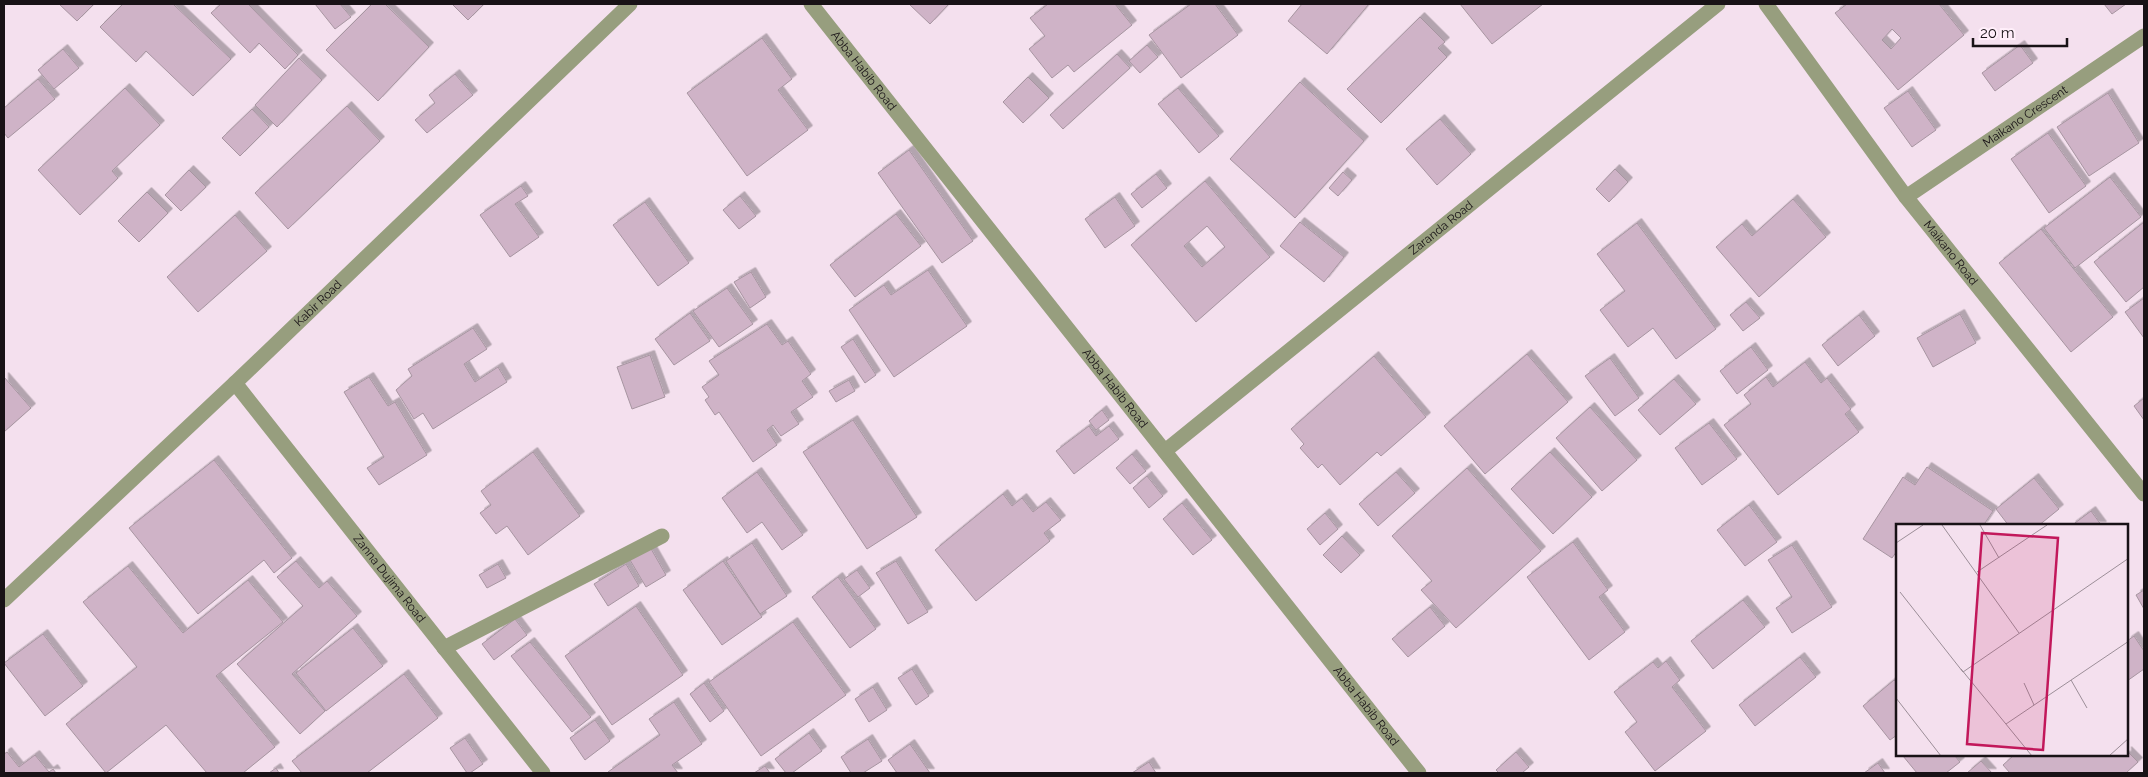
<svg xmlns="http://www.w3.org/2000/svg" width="2148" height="777" viewBox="0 0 2148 777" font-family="Raleway,sans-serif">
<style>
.building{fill:#cfb3c7;stroke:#a795a1;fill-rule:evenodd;filter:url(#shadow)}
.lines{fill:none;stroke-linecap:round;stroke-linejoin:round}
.minor{stroke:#979e7e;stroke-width:15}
.labels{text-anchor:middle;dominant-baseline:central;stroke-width:4.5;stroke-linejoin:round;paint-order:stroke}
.street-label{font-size:12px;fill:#181216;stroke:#ffeffa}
.inset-road{fill:none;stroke:#9c8e98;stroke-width:1}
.view{fill:#c2185b;fill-opacity:0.15;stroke:#c2185b;stroke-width:2.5}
.inset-edge{fill:none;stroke:#181216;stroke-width:2.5}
</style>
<defs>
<filter id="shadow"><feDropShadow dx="4.5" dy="-4.5" stdDeviation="0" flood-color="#0004"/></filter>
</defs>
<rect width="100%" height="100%" fill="#f4e0ee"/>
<!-- building -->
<path class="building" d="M 59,4 L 94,4 L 77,21 Z
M 123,4 L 173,4 L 231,59 L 193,96 L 146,51 L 136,62 L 100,27 Z
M 221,4 L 248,4 L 298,55 L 285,69 L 259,43 L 250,53 L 211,13 Z
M 315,4 L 340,4 L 351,17 L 335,29 Z
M 372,4 L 385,4 L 429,47 L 378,101 L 326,50 Z
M 452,4 L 484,4 L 468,20 Z
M 909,4 L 949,4 L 930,24 Z
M 1048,4 L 1115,4 L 1132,25 L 1074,72 L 1068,65 L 1052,78 L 1029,49 L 1045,36 L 1030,18 Z
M 1191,4 L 1215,4 L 1238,35 L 1181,78 L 1149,35 Z
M 1302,4 L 1369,4 L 1327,54 L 1288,21 Z
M 1460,4 L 1543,4 L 1492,44 Z
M 1847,4 L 1939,4 L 1964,35 L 1898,90 L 1835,13 ZM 1892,29 L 1901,38 L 1891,49 L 1882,40 Z
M 2104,4 L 2126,4 L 2112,14 Z
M 1420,17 L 1445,42 L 1438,48 L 1447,57 L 1381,123 L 1347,89 Z
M 762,38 L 792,79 L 778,90 L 808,130 L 747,176 L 687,93 Z
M 1147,45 L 1158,57 L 1140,73 L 1129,61 Z
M 2020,45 L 2033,63 L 1995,91 L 1982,73 Z
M 63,49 L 79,68 L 54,89 L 38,70 Z
M 1117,54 L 1130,68 L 1063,129 L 1050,115 Z
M 299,58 L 322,80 L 277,127 L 255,105 Z
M 455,74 L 473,95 L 427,133 L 415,120 L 435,103 L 429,95 Z
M 1028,77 L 1049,98 L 1023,123 L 1003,102 Z
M 38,79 L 55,99 L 8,138 L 4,133 L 4,108 Z
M 1300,82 L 1364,141 L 1295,218 L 1230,159 Z
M 125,88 L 160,125 L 112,171 L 118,178 L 80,215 L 38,170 Z
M 1178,88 L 1219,136 L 1199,153 L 1158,104 Z
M 1908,91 L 1936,130 L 1912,147 L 1884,108 Z
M 2108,93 L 2139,143 L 2089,176 L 2057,127 Z
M 347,106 L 380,141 L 288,229 L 255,193 Z
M 252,109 L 269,127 L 240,156 L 222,138 Z
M 1440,119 L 1471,154 L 1437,185 L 1406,149 Z
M 2048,133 L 2086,186 L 2049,213 L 2011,159 Z
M 909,150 L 973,241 L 942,263 L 878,173 Z
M 1615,169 L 1628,182 L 1609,202 L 1596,189 Z
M 189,170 L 206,187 L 181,211 L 165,195 Z
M 1343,172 L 1352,180 L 1338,196 L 1329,188 Z
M 1156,174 L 1167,188 L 1142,208 L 1131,194 Z
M 2110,177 L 2141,217 L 2075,268 L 2044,228 Z
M 1205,181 L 1270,257 L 1196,322 L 1131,245 ZM 1207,226 L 1225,247 L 1202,267 L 1184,246 Z
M 521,186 L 528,196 L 515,204 L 539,237 L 510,257 L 480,215 Z
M 147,192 L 168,213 L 139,242 L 118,221 Z
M 740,196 L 756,216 L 739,229 L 723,210 Z
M 1115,197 L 1135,226 L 1105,248 L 1085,219 Z
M 1793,199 L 1826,237 L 1759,297 L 1716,247 L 1742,224 L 1752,236 Z
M 645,202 L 689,263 L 658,286 L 613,225 Z
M 896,214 L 921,246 L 855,297 L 830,265 Z
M 235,215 L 267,251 L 198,312 L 167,277 Z
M 1300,222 L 1344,257 L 1324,282 L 1280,246 Z
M 2144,222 L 2144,287 L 2126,302 L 2094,262 Z
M 1637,223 L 1716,329 L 1676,359 L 1653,328 L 1628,347 L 1600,310 L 1625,291 L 1597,254 Z
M 2041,229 L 2113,317 L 2071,352 L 1999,263 Z
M 928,270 L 967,326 L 894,377 L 849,310 L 884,285 L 891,295 Z
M 751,272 L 766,297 L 750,308 L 734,282 Z
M 727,288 L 753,324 L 719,347 L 693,311 Z
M 2144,298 L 2144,338 L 2125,312 Z
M 1746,302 L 1760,318 L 1743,331 L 1730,315 Z
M 690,313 L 710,341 L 674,365 L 655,339 Z
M 1960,314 L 1976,343 L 1933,367 L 1917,338 Z
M 1859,315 L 1875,336 L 1838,366 L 1822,345 Z
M 767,324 L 782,345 L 788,341 L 811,374 L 802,381 L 813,397 L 791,412 L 799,424 L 781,436 L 773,425 L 767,430 L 777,445 L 753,462 L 719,412 L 715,415 L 705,400 L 709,397 L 702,387 L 719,375 L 709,361 Z
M 473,328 L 487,349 L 464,364 L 475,382 L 498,367 L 507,382 L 433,429 L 423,413 L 414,419 L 396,390 L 412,376 L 408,369 Z
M 853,339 L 876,375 L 865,383 L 841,347 Z
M 1751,347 L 1768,370 L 1737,394 L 1720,371 Z
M 1527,354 L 1568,402 L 1485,474 L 1444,426 Z
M 650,355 L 665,397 L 632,409 L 617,367 Z
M 1374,356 L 1426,417 L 1381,456 L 1377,452 L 1340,485 L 1322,464 L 1318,468 L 1300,448 L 1304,444 L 1291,429 Z
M 1610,358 L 1639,398 L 1615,416 L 1585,376 Z
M 1805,362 L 1821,383 L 1827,378 L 1851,409 L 1845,414 L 1859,432 L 1778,495 L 1724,425 L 1751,404 L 1744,395 L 1766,377 L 1773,387 Z
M 4,377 L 31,408 L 4,432 Z
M 369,377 L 388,406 L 395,402 L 427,455 L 379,485 L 367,468 L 384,457 L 344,392 Z
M 1674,379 L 1696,404 L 1660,435 L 1638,410 Z
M 849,380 L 855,391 L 836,402 L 829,391 Z
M 2144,398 L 2144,420 L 2134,406 Z
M 1590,407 L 1637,460 L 1602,491 L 1556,438 Z
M 1102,410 L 1109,420 L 1096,430 L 1089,421 Z
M 853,420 L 917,517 L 867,549 L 803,452 Z
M 1709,423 L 1737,459 L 1702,485 L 1675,448 Z
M 1089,426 L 1096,436 L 1109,426 L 1119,439 L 1074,474 L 1056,451 Z
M 533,452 L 580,516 L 528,555 L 507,526 L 496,534 L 480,513 L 491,505 L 481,491 Z
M 1550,452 L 1592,497 L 1553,534 L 1511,489 Z
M 1132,454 L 1146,471 L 1130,484 L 1116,468 Z
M 214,460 L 292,558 L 274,573 L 264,560 L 198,614 L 129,528 Z
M 1927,467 L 1993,511 L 1983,526 L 1897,526 L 1897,551 L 1892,558 L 1863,539 L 1903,477 L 1915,485 Z
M 1467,468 L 1541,551 L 1456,628 L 1421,590 L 1432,581 L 1392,536 Z
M 757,472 L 803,535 L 782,550 L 762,522 L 747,533 L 722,498 Z
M 1396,472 L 1415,493 L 1378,526 L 1359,504 Z
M 1147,476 L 1163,496 L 1149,508 L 1133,488 Z
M 2034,478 L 2059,509 L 2038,526 L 2009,526 L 1996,509 Z
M 1003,494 L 1012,506 L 1022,498 L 1033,512 L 1046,502 L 1061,520 L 1044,533 L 1050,541 L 976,601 L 935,550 Z
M 1182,503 L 1212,540 L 1193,555 L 1163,519 Z
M 1749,505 L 1777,542 L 1745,566 L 1717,530 Z
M 2091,511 L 2102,526 L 2071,526 Z
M 1325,513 L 1338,529 L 1320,545 L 1307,529 Z
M 1342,536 L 1360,555 L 1341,573 L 1323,555 Z
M 1573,542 L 1608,590 L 1599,597 L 1625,632 L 1589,660 L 1527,577 Z
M 752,543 L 787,596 L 760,614 L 726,561 Z
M 1792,545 L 1832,607 L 1792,633 L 1776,608 L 1792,597 L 1768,560 Z
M 650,547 L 666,575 L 646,587 L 630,560 Z
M 296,561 L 319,588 L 327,581 L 357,616 L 292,674 L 325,711 L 300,734 L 237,664 L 303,606 L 277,577 Z
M 723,561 L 762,617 L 722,645 L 683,590 Z
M 896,561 L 928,612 L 908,624 L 876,573 Z
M 498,564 L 506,578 L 487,588 L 479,575 Z
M 626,564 L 639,586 L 608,606 L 594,584 Z
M 128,566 L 183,633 L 248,580 L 283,622 L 216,676 L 275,747 L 243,773 L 207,773 L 166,725 L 106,773 L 66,724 L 137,667 L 83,602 Z
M 857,570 L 870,588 L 858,597 L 844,579 Z
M 838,577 L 876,629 L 850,648 L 812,597 Z
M 2144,590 L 2144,609 L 2136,595 Z
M 1743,600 L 1765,627 L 1713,669 L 1691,641 Z
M 636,606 L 683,675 L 612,725 L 565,656 Z
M 1430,607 L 1445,626 L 1408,657 L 1392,639 Z
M 515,619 L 527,635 L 494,660 L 482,644 Z
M 793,622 L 846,695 L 761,756 L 709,682 Z
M 353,628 L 383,666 L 326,711 L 296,673 Z
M 43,634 L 83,686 L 45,716 L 4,663 Z
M 2134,636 L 2144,651 L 2144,669 L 2127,681 L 2127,641 Z
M 530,642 L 591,717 L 572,732 L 511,656 Z
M 1800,657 L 1816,677 L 1755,726 L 1739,705 Z
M 1666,661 L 1680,680 L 1672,687 L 1706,731 L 1655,771 L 1625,732 L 1637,722 L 1614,692 L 1653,662 L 1658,668 Z
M 912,669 L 929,696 L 916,705 L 898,678 Z
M 404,674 L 438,718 L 367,773 L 302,773 L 292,761 Z
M 1894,680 L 1897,683 L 1897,735 L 1890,740 L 1863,706 Z
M 704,683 L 724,711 L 710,722 L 690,694 Z
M 873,687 L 887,710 L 869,722 L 855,699 Z
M 674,702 L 702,744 L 672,765 L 678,773 L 609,773 L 608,772 L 660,735 L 649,719 Z
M 595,720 L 610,741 L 585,760 L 570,738 Z
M 809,733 L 822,751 L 792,773 L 786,773 L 775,759 Z
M 465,738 L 483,764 L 470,773 L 467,773 L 450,748 Z
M 868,739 L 882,761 L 863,773 L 851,773 L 841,757 Z
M 910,744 L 930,773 L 897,773 L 888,760 Z
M 2127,751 L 2138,762 L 2126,773 L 2010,773 L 2003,765 L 2013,756 L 2127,756 Z
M 7,752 L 19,767 L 35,755 L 49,772 L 53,769 L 56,773 L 4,773 L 4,754 Z
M 1516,752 L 1529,767 L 1522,773 L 1499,773 L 1496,770 Z
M 1903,756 L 1955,756 L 1960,762 L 1946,773 L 1917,773 Z
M 1981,761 L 1992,773 L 1967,773 Z
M 1149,762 L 1156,773 L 1132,773 Z
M 1878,763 L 1885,773 L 1864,773 Z
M 765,766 L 770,773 L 754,773 Z
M 276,768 L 279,773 L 269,773 Z"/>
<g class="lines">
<!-- minor -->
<g class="minor">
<path id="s1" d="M 811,4 L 1419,773"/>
<path id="s2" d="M 1766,4 L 1906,197 L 2144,494"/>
<path id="s3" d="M 1906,197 L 2144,36"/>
<path id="s4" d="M 235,383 L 543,773"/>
<path id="s5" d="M 1165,451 L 1718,4"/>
<path id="s6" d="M 4,600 L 235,383 L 630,4"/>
<path d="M 444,648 L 662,536"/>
</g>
</g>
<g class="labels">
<!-- street labels -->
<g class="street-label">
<text stroke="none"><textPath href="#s1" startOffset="85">Abba Habib Road</textPath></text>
<text stroke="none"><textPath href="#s3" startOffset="144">Maikano Crescent</textPath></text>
<text stroke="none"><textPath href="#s5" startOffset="355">Zaranda Road</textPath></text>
<text stroke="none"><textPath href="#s2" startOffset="310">Maikano Road</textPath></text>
<text stroke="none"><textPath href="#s6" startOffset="432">Kabir Road</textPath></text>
<text stroke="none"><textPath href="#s1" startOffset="490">Abba Habib Road</textPath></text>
<text stroke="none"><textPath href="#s4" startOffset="249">Zanna Dujima Road</textPath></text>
<text stroke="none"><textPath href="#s1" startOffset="895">Abba Habib Road</textPath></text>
</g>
</g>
<!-- overview -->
<g transform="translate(1896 524)">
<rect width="232" height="232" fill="#f4e0ee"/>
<path class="inset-road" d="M 46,1 L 123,109M 84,1 L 103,34M 0,19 L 27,1M 81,48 L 151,1M 4,68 L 67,148 L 233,34M 65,145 L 136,232M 175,156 L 191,184M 128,159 L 138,181M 0,174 L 45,232M 110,200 L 233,117M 213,232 L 233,214"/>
<path class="view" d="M 86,9 L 162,14 L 147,226 L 71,220 Z"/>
<rect width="232" height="232" class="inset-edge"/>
</g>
<!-- border -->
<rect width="2148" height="777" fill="none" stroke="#181216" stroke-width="10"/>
<!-- scale -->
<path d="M1973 38v8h94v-8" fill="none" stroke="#181216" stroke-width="2.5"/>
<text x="1980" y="38" font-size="15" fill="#181216" stroke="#ffeffa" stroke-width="4" paint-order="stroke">20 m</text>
</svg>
